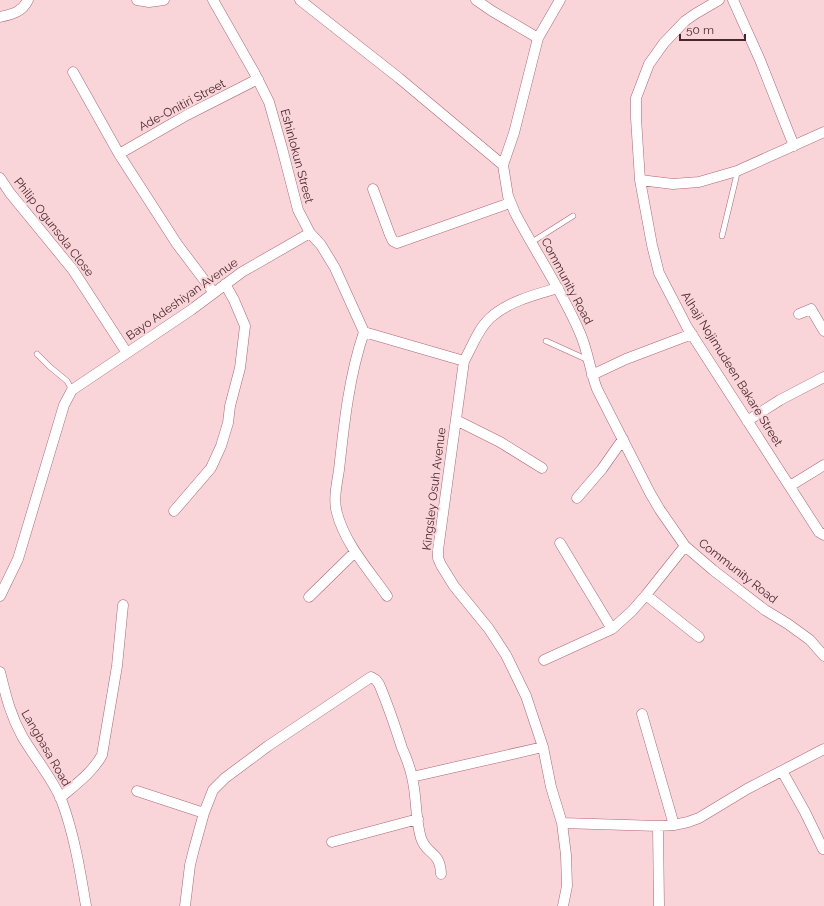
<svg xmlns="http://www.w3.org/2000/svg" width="824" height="906" viewBox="0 0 824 906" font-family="Raleway,sans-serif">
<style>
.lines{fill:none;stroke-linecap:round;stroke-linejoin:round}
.lane-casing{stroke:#b36474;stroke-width:6}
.street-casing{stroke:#b36474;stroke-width:11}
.lane{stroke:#fff;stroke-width:5}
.street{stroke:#fff;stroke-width:10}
.labels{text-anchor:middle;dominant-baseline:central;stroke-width:4;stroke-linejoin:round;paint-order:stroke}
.street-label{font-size:12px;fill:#47262c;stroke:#f9d5da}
</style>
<rect width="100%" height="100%" fill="#f9d5da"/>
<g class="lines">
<!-- lane casing -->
<g class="lane-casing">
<path id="lane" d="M 722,236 L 736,178 L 737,171
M 532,242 L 573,216
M 546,341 L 588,360
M 37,354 L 50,367 L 67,381 L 72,390"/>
</g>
<!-- street casing -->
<g class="street-casing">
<path id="street" d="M 137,0 L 149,2 L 164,0
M 213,0 L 254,72 L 269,102 L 282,148 L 298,210 L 310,233 L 321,245 L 335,268 L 364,332 L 464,361
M 300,0 L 399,78 L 503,165 L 508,196 L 515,213 C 536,253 562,291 580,333 C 588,351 590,371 597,389 L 650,493 L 660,510 L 685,546 L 713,570 L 765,610 L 788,624 L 810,640 L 824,656
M 476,0 L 492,11 L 538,38
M 719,0 L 695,14 L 685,21 L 664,43 L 649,64 L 636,98 L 636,118 L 640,180 L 652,245 L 659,273 L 687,327 L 819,532 L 824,535
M 733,0 L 760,60 L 794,146
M 0,17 C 13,14 22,12 28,0
M 73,72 L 119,154 L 177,244 L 214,293
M 119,154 L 187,115 L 258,79
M 503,165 L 514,133 L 538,38 L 560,0
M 0,178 L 10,193 L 73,270 L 127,353
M 640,180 L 673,184 L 699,182 L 737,171 L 824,132
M 373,189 L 390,235 L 393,241 L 397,243 L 510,203
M 558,288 C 534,295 509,301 490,318 C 478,329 472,347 464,361 L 438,550 L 438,558 L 441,565 L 454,586 L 489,629 L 506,655 L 526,696 L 543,747 L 551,787 L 562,823 L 566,855 L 567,886 L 563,906
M 799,314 L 811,309 L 824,331
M 364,332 C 349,376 344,424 339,470 C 337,483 333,500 337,513 C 345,544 369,570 387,596
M 592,375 L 626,359 L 692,334
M 456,420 L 500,442 L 542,468
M 747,421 L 780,400 L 824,377
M 790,486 L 824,465
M 577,498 L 602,469 L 623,439
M 174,511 L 211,468 L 221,446 L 228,423 L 230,406 L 240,368 L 245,326 L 234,300 L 225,284
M 560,543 L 612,629
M 646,595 L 699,637
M 0,596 L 18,559 L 64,405 L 72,390 L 191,310 L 242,272 L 310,233
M 309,597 L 354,553
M 544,660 L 612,629 L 632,611 L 646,595 L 685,546
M 0,672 C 6,696 10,714 22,736 C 34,757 51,776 61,799 C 74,833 80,870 86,906
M 642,714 L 674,825
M 782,771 L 805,812 L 823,849
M 412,777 L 543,747
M 137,791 L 204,813
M 60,798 C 75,785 93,772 102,755 L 117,666 L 123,605
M 562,823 L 658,826 L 674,825 L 688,822 L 699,818 L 747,789 L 824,749
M 658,826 L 659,906
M 332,842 L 418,819
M 185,906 L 190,865 L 194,849 L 204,813 L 213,790 L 225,778 L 268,746 L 371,677 L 376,680 L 379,684 C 388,705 395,726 402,748 C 406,757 410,767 412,777 C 417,797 415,819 421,838 C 426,855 440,850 441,874"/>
</g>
<!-- lane -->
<use href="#lane" class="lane"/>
<!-- street -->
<use href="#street" class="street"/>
</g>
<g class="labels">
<!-- street labels -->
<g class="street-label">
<text transform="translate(182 105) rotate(-28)">Ade-Onitiri Street</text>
<text transform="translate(297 156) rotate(75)">Eshinlokun Street</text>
<text transform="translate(54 227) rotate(52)">Philip Ogunsola Close</text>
<text transform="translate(567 281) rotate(62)">Community Road</text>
<text transform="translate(182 299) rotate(-35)">Bayo Adeshiyan Avenue</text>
<text transform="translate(732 369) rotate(58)">Alhaji Nojimudeen Bakare Street</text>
<text transform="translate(434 489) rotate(-83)">Kingsley Osuh Avenue</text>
<text transform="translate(738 571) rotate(38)">Community Road</text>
<text transform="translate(46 748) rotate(60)">Langbasa Road</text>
</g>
</g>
<!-- scale -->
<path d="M680 34v6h65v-6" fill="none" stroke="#47262c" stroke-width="2"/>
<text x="686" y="34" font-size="12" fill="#47262c" stroke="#f9d5da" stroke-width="3" paint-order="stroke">50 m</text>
</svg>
